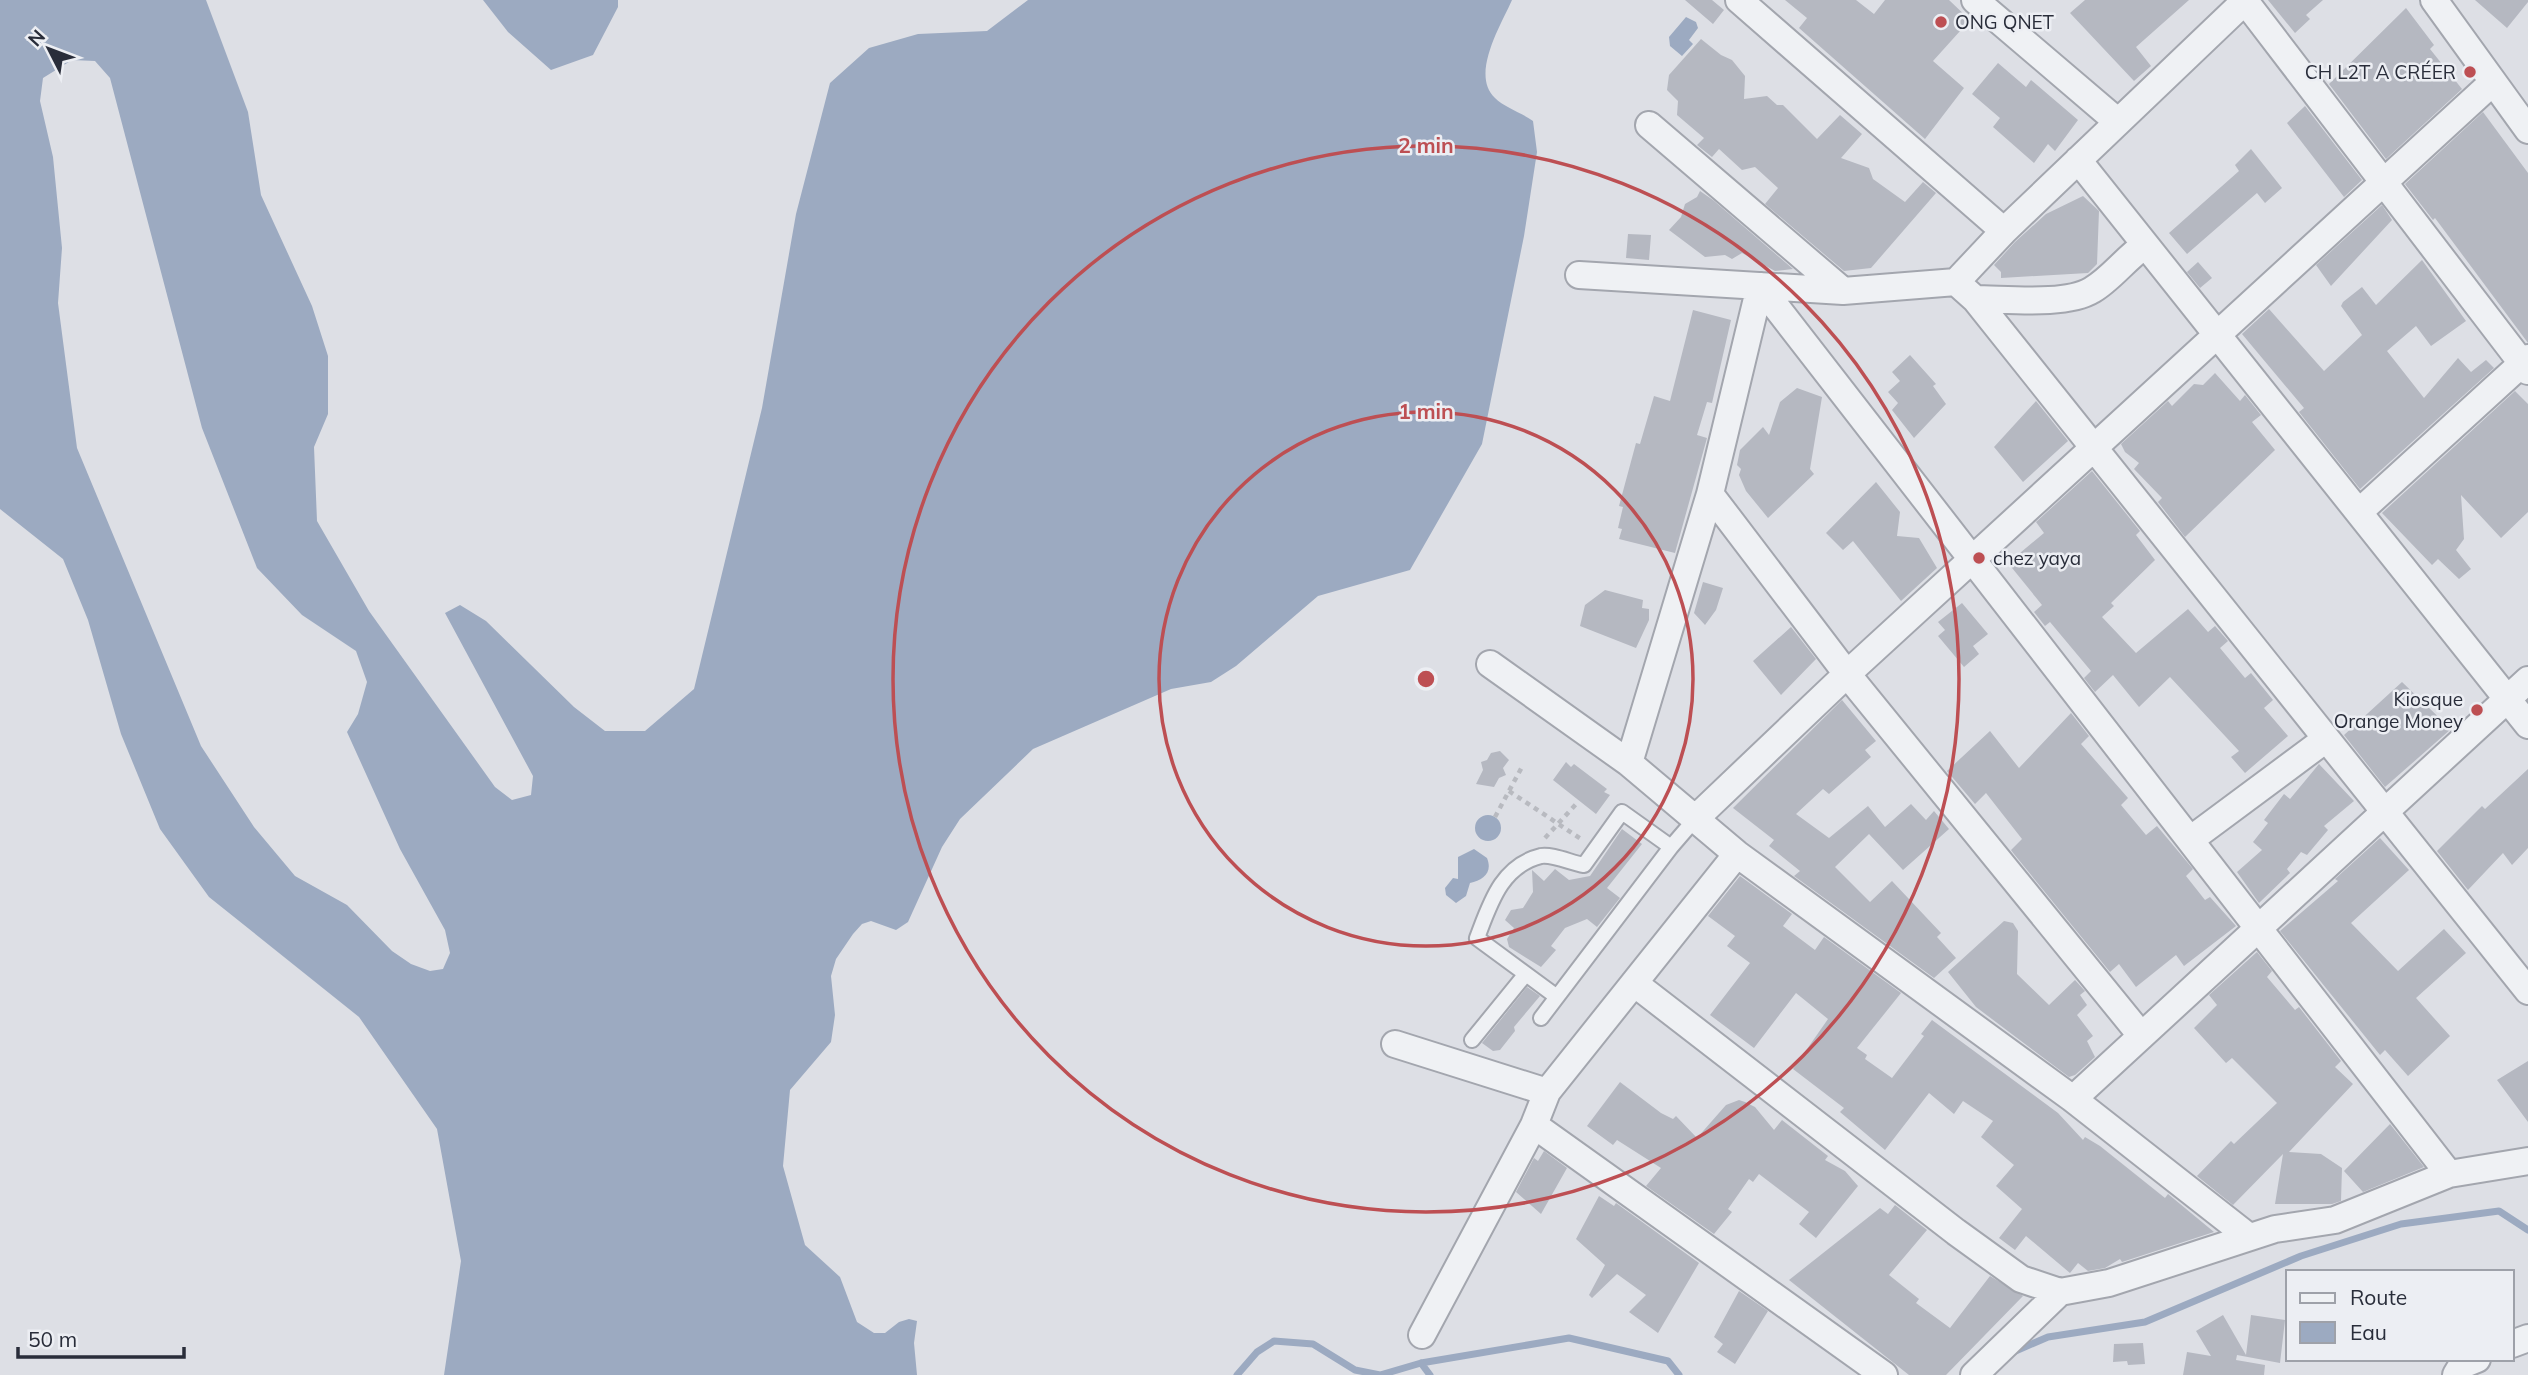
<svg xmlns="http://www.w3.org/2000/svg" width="2528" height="1375" viewBox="0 0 2528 1375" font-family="Mulish,sans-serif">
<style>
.water{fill:#9caac1;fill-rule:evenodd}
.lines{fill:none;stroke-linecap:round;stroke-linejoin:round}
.stream{stroke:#9caac1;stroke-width:7}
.building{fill:#b5b8c1}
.lane-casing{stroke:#a3a6ae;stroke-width:18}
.street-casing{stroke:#a3a6ae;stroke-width:30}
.path{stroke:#b8bac0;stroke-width:4.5;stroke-dasharray:5 5;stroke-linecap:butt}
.lane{stroke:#eff1f4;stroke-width:14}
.street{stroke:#eff1f4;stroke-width:26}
.ring{fill:none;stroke:#bd4f53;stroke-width:3.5}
.poi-dot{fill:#bd4f53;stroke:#eceef3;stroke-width:2.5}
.labels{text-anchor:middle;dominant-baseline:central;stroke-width:5;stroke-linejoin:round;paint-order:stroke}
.poi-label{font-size:19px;fill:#292d3a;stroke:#eceef3;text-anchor:start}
.centre{fill:#bd4f53;stroke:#eceef3;stroke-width:3.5}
.ring-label{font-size:21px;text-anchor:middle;font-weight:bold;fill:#bd4f53;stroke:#eceef3;stroke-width:5;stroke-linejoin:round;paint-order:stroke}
</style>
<rect width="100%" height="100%" fill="#dddfe5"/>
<!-- water -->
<path class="water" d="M 0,0 L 206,0 L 248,112 L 261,195 L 312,306 L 328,356 L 328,414 L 314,447 L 317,521 L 369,611 L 495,787 L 512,800 L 531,795 L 533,776 L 445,613 L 460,605 L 486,621 L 574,707 L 605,731 L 645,731 L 694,689 L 762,408 L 796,214 L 830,83 L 869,48 L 918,34 L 987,31 L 1028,0 L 1512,0 C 1501,25 1470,75 1495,98 C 1504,107 1522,113 1533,121 L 1537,152 L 1524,236 L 1482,444 L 1410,570 L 1318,596 L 1236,666 L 1211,682 L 1171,689 L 1033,749 L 960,819 L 942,847 L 908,922 L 896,930 L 871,921 L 862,924 L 853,934 L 836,959 L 831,976 L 835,1015 L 831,1042 L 790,1090 L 783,1166 L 805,1245 L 840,1277 L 857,1322 L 874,1333 L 885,1333 L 899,1322 L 909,1319 L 917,1321 L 914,1343 L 917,1375 L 444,1375 L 461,1261 L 437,1129 L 359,1017 L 209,897 L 160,829 L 121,734 L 88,620 L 63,559 L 0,509 ZM 72,60 L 95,61 L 110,78 L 202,428 L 257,568 L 302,615 L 356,651 L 367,682 L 358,714 L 347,732 L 400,849 L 445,930 L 450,953 L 443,969 L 430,971 L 411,964 L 392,951 L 347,905 L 295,876 L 254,827 L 201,746 L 77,448 L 58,303 L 62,248 L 53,157 L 40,101 L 43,78 Z
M 483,0 L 618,0 L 618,7 L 593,55 L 551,70 L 508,32 Z
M 1686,17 L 1696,22 L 1698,28 L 1689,40 L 1693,44 L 1682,56 L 1670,46 L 1669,37 Z
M1475 828a13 13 0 1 1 26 0a13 13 0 1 1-26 0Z
M 1474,849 L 1487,858 C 1493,873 1483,880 1470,883 L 1466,896 L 1456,903 L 1446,895 L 1445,888 L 1453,878 L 1458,879 L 1458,857 Z"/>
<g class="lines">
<!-- stream -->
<path class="stream" d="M 2011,1353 L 2048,1337 L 2145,1322 L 2301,1256 L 2401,1224 L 2499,1211 L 2528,1230
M 1421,1363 L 1430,1375
M 1237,1375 L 1257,1352 L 1274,1341 L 1313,1344 L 1355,1370 L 1380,1375 L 1421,1363 L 1569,1338 L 1668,1361 L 1679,1375"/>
</g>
<!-- building -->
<path class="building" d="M 1685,0 L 1712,0 L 1724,10 L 1713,24 Z
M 1785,0 L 1856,0 L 1874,14 L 1885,0 L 1949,0 L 1970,20 L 1933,61 L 1964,88 L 1925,139 L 1799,28 L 1807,18 Z
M 2085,0 L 2189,0 L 2136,47 L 2151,66 L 2134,81 L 2070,13 Z
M 2268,0 L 2323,0 L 2306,15 L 2310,19 L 2295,33 Z
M 2475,0 L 2528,0 L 2528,2 L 2507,28 Z
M 2406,8 L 2434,45 L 2430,49 L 2462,89 L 2386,159 L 2329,84 Z
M 1701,39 L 1721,55 L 1732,60 L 1745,76 L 1744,99 L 1767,96 L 1777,105 L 1783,105 L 1817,139 L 1840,115 L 1862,134 L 1841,158 L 1869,168 L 1873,179 L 1905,202 L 1923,182 L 1936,193 L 1871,268 L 1844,271 L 1765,204 L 1778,188 L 1755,167 L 1742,170 L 1719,149 L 1712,157 L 1697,145 L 1704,138 L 1677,115 L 1678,101 L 1667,90 L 1669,75 Z
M 1998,63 L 2026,87 L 2031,80 L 2078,120 L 2055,151 L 2048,144 L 2034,163 L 1993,127 L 2000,118 L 1972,94 Z
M 2305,106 L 2362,180 L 2344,197 L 2287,123 Z
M 2483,112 L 2528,173 L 2528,343 L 2435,218 L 2433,220 L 2405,184 Z
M 2251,149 L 2282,188 L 2265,203 L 2257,193 L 2187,254 L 2169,233 L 2239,171 L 2235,165 Z
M 1700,191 L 1713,200 L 1793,269 L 1775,271 L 1742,253 L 1732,259 L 1725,255 L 1705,257 L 1669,230 L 1681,217 L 1685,204 L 1697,197 Z
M 2083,196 L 2099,211 L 2097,264 L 2088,273 L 2001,278 L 2001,272 L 1994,265 L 2015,242 L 2046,214 Z
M 2382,205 L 2392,220 L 2331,286 L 2316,265 Z
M 1628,234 L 1651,235 L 1649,260 L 1626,258 Z
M 2422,260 L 2466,321 L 2431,346 L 2416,326 L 2387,351 L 2424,398 L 2458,358 L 2471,372 L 2486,360 L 2494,368 L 2360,489 L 2299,412 L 2304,408 L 2242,334 L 2269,309 L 2324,371 L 2362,335 L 2341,306 L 2343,302 L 2362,287 L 2376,305 Z
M 2198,262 L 2212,278 L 2200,288 L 2187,272 Z
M 1693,310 L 1731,320 L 1712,403 L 1707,402 L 1697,435 L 1707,438 L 1675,553 L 1619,539 L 1622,529 L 1618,528 L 1623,507 L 1619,506 L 1636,443 L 1640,444 L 1654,396 L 1670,401 Z
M 1910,355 L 1936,384 L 1933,386 L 1946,404 L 1914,438 L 1892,410 L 1898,403 L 1888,392 L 1900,381 L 1892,372 Z
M 2215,373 L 2240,401 L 2245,395 L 2261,415 L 2252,422 L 2275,450 L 2185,537 L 2158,502 L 2162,498 L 2134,469 L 2139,463 L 2125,452 L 2121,444 L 2168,401 L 2172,406 L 2194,384 L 2203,385 Z
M 1797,388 L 1822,397 L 1810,469 L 1814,474 L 1768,518 L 1746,491 L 1739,475 L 1741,469 L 1737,465 L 1740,450 L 1763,427 L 1769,435 L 1780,402 Z
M 2515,391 L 2528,404 L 2528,512 L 2501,538 L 2461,495 L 2464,539 L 2456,550 L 2471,569 L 2459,579 L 2438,559 L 2432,565 L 2382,513 Z
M 2036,401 L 2068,441 L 2023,482 L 1994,447 Z
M 2092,471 L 2140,531 L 2136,535 L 2155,560 L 2111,603 L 2114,606 L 2102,617 L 2136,653 L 2188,609 L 2208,632 L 2215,626 L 2228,641 L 2220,648 L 2245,678 L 2251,673 L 2273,700 L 2264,708 L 2288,736 L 2245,773 L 2231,757 L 2239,751 L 2170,677 L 2139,707 L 2113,675 L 2095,692 L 2084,678 L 2091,671 L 2050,622 L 2045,626 L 2034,612 L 2042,605 L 2008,563 L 2044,533 L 2036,522 Z
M 1876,482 L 1900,512 L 1897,536 L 1919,538 L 1937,568 L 1901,601 L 1853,541 L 1843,550 L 1826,533 Z
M 1703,582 L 1723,588 L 1716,610 L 1705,625 L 1694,613 Z
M 1605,590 L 1643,600 L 1642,608 L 1649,609 L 1649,620 L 1636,648 L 1580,626 L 1585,605 Z
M 1962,603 L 1988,634 L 1973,646 L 1979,654 L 1964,667 L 1938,636 L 1945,630 L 1938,622 Z
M 1791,627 L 1816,659 L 1781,695 L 1753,661 Z
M 2402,682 L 2451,729 L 2385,787 L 2344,735 Z
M 1842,700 L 1876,741 L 1865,750 L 1871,757 L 1829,794 L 1823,789 L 1796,814 L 1829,838 L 1868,806 L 1885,827 L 1911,804 L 1926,820 L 1934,811 L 1949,829 L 1903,870 L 1869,834 L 1835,867 L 1870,902 L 1892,881 L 1941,933 L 1937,937 L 1956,958 L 1934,978 L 1794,876 L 1800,871 L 1769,846 L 1774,840 L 1733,808 Z
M 2071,713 L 2089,736 L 2081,744 L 2128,798 L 2121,805 L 2146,835 L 2157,826 L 2193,869 L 2186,876 L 2205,900 L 2210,897 L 2236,926 L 2184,966 L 2176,955 L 2136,987 L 2119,964 L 2110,972 L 2014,854 L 2011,850 L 2022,839 L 1986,793 L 1975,804 L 1947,771 L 1990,731 L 2019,768 Z
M 1500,751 L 1509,760 L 1503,768 L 1506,775 L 1499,778 L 1494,787 L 1476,784 L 1483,770 L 1481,762 L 1487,760 L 1491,753 Z
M 1566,762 L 1571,767 L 1574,764 L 1607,789 L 1604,792 L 1610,795 L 1596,814 L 1553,780 Z
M 2319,764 L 2354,801 L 2324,826 L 2328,830 L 2307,855 L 2301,852 L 2287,869 L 2290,873 L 2259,903 L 2237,872 L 2262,850 L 2253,842 L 2268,823 L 2264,820 L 2284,794 L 2290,799 Z
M 2528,769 L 2528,848 L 2512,865 L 2503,853 L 2468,890 L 2437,851 L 2482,806 L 2485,809 Z
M 1622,829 L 1642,844 L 1607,888 L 1620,898 L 1597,927 L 1587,919 L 1565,928 L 1551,946 L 1556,950 L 1541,967 L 1509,947 L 1507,939 L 1514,928 L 1505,920 L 1511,910 L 1523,908 L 1533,892 L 1532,870 L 1544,881 L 1555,869 L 1569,880 L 1590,876 Z
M 2380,838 L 2409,870 L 2351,923 L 2398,971 L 2444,929 L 2466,953 L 2416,998 L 2450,1036 L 2408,1076 L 2385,1050 L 2380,1055 L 2280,931 L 2338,881 L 2335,879 Z
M 1740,876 L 1792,914 L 1783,926 L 1815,950 L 1824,937 L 1901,993 L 1857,1048 L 1867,1055 L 1865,1059 L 1892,1078 L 1924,1036 L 1921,1034 L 1932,1020 L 2058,1113 L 2083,1140 L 2085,1137 L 2100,1146 L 2165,1198 L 2168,1194 L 2214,1232 L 2122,1262 L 2120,1259 L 2105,1268 L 2088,1271 L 2078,1263 L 2070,1273 L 2026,1236 L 2015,1250 L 1999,1238 L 2022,1209 L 1996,1186 L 2014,1165 L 1981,1137 L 1993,1121 L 1963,1101 L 1954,1114 L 1929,1093 L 1885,1150 L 1840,1112 L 1844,1108 L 1793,1069 L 1828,1019 L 1796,993 L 1754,1048 L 1710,1015 L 1750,963 L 1727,946 L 1735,936 L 1708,916 Z
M 2004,921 L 2013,923 L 2018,931 L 2017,974 L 2049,1005 L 2075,980 L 2085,991 L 2080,995 L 2087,1005 L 2077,1015 L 2093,1036 L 2087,1041 L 2095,1057 L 2075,1075 L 2069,1077 L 1976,1007 L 1948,972 Z
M 2257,952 L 2272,971 L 2267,977 L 2295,1010 L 2299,1007 L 2341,1061 L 2335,1067 L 2353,1084 L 2289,1152 L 2321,1154 L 2342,1168 L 2341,1201 L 2332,1204 L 2275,1204 L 2283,1154 L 2233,1205 L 2197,1176 L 2231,1141 L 2234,1144 L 2277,1103 L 2232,1058 L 2226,1063 L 2194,1028 L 2217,1005 L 2209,995 Z
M 1527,987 L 1540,996 L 1514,1027 L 1515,1031 L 1500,1050 L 1493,1051 L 1482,1043 Z
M 2528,1061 L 2528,1122 L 2497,1080 Z
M 1620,1082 L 1661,1113 L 1673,1119 L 1676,1116 L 1697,1138 L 1726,1105 L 1739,1100 L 1745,1102 L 1755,1107 L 1774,1130 L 1782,1120 L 1828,1156 L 1825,1160 L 1845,1171 L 1858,1186 L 1816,1238 L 1799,1224 L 1809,1212 L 1759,1174 L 1753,1182 L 1749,1179 L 1728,1209 L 1732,1212 L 1714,1234 L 1646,1186 L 1661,1168 L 1617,1140 L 1613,1145 L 1587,1126 Z
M 2390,1124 L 2424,1167 L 2363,1192 L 2344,1171 Z
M 1544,1151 L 1567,1168 L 1541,1214 L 1516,1192 L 1534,1158 L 1538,1161 Z
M 1599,1196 L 1614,1206 L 1616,1203 L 1699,1263 L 1658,1333 L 1629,1312 L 1646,1295 L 1617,1274 L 1592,1298 L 1589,1295 L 1605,1265 L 1576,1239 Z
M 1895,1205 L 1927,1230 L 1889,1275 L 1919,1299 L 1916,1303 L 1950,1328 L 1990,1276 L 2023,1296 L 1946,1375 L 1909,1375 L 1789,1280 L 1880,1208 L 1888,1214 Z
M 1739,1291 L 1768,1311 L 1735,1364 L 1717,1352 L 1723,1344 L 1714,1337 Z
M 2223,1315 L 2246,1355 L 2251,1315 L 2285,1320 L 2280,1363 L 2237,1355 L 2236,1360 L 2265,1365 L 2264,1375 L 2183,1375 L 2187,1352 L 2211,1356 L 2196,1331 Z
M 2143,1343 L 2145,1364 L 2128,1365 L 2127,1361 L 2113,1362 L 2114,1344 Z"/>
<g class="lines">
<!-- lane casing -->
<g class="lane-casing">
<path id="lane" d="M 1671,847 L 1696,818
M 1541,1018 L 1671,847 L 1622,812 L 1584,865 C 1572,863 1552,854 1541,856 C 1501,866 1490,904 1477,938 L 1557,997
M 1472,1040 L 1525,975"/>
</g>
<!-- street casing -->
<g class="street-casing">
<path id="street" d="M 1739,0 L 2004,231
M 1975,0 L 2118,122
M 2434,0 L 2528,130
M 2245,1 L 2528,371
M 1649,125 L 1843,291
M 2078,160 L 2528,725
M 1579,275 L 1843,291 L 1956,282 L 2004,231 L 2246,0
M 1956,282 L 1975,299 L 2528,991
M 1760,286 L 2449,1174
M 1975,299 C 2006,299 2066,306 2092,290 C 2111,279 2126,258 2145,245
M 1710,494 L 1847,674 L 2140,1034
M 2359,512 L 2528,358
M 1490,664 L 1629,763 L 1737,854 L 2073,1099 L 2249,1237
M 1629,763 L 1710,494 L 1760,286
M 1696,818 L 1847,674 L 2493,82
M 2190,840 L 2326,739
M 1634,983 L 1956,1232 L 2021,1279 L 2060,1292 L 2109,1283 L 2275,1229 L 2335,1220 L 2449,1174 L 2528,1161
M 1395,1044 L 1547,1092
M 2073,1099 L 2528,680
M 1534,1125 L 1884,1375
M 1422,1335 L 1534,1125 L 1547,1092 L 1737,854
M 2512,1344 L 2528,1338
M 1974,1375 L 2060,1292
M 2456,1375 L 2462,1365 L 2477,1359"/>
</g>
<!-- path -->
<path class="path" d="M 1509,791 L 1581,839
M 1495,817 L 1523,765
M 1545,838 L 1578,802"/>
<!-- lane -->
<use href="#lane" class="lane"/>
<!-- street -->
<use href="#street" class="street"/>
</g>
<!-- distance rings -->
<g class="ring">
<circle cx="1426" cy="679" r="267"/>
<circle cx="1426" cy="679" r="533"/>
</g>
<!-- markers -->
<g class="poi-dot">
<circle cx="1941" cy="22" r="7"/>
<circle cx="2470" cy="72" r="7"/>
<circle cx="1979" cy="558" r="7"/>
<circle cx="2477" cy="710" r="7"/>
</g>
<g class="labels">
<!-- poi labels -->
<g class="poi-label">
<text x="1955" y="22">ONG QNET</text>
<text x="2456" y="72" text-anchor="end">CH L2T A CRÉER</text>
<text x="1993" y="558">chez yaya</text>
<text x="2463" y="699" text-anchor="end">Kiosque<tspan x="2463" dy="22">Orange Money</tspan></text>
</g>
</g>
<circle cx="1426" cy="679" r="10" class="centre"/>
<g class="ring-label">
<text x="1426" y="153">2 min</text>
<text x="1426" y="419">1 min</text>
</g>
<!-- legend -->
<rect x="2286" y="1270" width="228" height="91" fill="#eceef3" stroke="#9ea1a9" stroke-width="2"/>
<rect x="2300" y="1293" width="35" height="10" fill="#eff1f4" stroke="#9ea1a9" stroke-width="2"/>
<text x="2350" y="1305" font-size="21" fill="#292d3a">Route</text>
<rect x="2300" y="1322" width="35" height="21" fill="#9caac1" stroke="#9ea1a9" stroke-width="2"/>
<text x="2350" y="1340" font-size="21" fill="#292d3a">Eau</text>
<!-- north arrow -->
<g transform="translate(49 49) rotate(312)" stroke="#eceef3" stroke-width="5" paint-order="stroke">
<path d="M0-5L12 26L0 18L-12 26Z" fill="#292d3a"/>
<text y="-10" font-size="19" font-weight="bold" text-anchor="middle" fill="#292d3a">N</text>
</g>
<!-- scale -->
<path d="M18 1347v10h166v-10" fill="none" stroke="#292d3a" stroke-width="3.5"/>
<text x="28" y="1347" font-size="21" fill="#292d3a" stroke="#eceef3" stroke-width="5" paint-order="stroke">50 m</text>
</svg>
